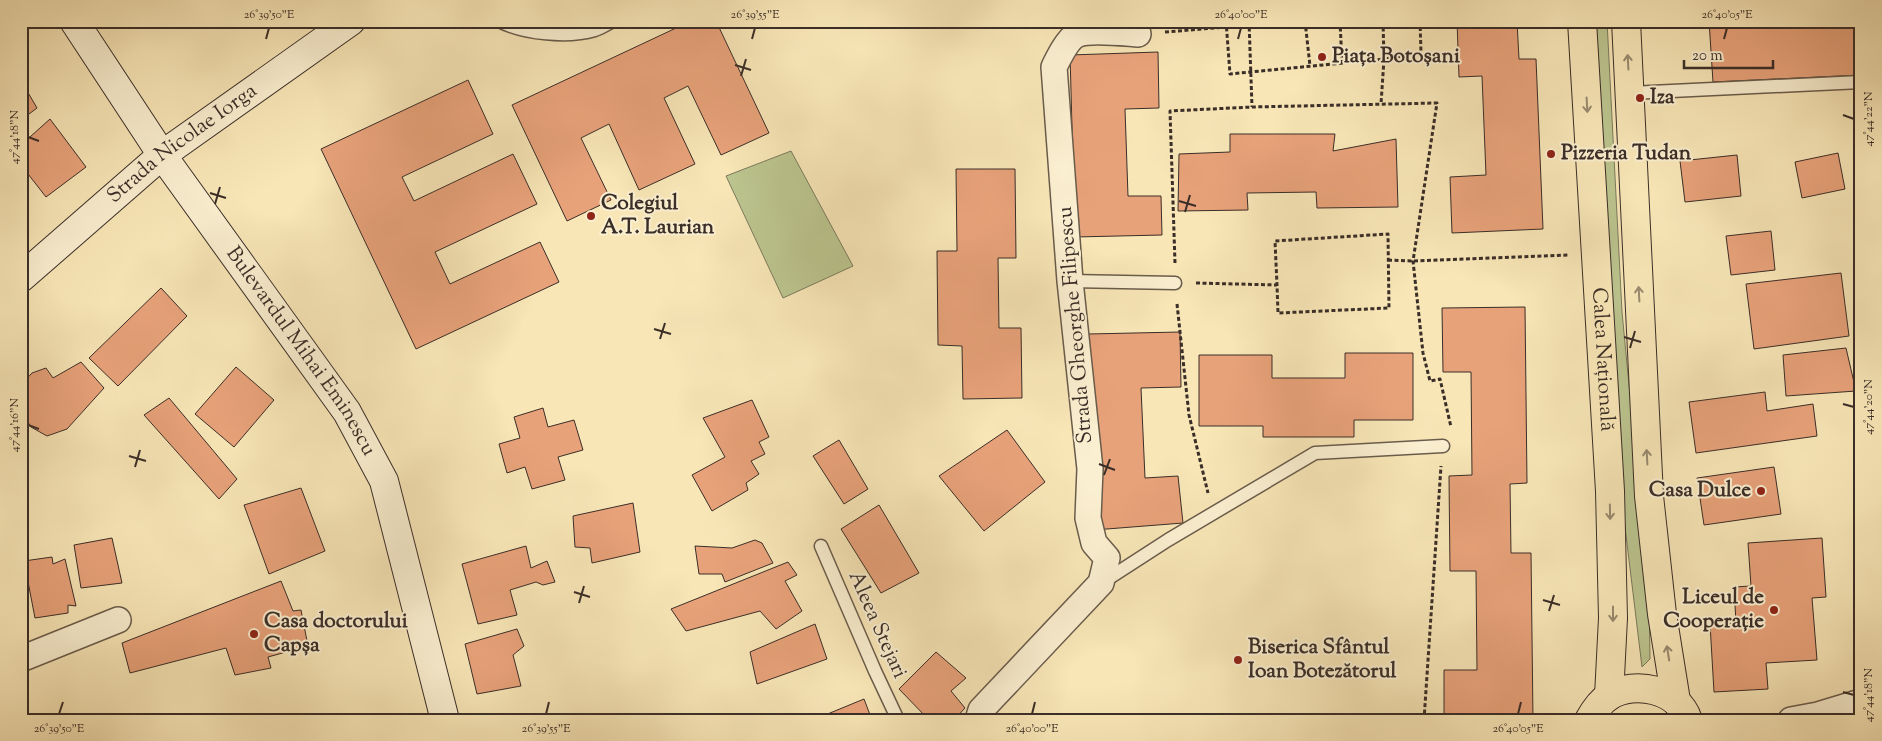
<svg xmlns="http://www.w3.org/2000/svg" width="1882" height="741" viewBox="0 0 1882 741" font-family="'Sorts Mill Goudy',serif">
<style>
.green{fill:#bcc58f;stroke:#7b7a5c}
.building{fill:#e8a27a;stroke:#3a2e28}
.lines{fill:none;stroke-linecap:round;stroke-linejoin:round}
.service-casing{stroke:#6a5c4c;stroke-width:15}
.minor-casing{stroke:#6a5c4c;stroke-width:28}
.secondary-casing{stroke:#3a2e28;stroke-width:30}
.primary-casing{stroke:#3a2e28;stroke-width:30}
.path{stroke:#3a2e28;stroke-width:3;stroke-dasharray:4 2.5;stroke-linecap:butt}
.service{stroke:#faefd0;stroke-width:12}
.minor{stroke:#faefd0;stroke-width:25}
.secondary{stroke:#faefd0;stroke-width:28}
.primary{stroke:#f8e6b7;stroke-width:28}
.oneway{stroke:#998a70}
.ticks{fill:none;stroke:#3a2e28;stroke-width:2}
.poi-dot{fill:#8f2418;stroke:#faefd0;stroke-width:2}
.labels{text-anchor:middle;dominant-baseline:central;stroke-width:4;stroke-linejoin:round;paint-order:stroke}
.poi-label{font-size:21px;font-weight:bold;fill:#3a2e28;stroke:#faefd0;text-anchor:start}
.street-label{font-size:21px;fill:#3a2e28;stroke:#faefd0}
.neatline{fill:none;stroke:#3a2e28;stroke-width:2}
.ticks-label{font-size:12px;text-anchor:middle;fill:#3a2e28}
</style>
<rect width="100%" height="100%" fill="#f8e6b7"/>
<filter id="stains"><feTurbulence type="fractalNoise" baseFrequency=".004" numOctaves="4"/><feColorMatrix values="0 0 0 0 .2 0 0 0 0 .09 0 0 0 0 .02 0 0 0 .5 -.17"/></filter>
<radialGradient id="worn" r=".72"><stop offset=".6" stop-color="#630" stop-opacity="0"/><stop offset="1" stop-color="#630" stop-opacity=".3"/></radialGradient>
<!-- green -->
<path class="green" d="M 1593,21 L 1607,21 L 1622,312 L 1649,594 L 1650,659 L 1642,667 L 1622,502 Z
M 791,151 L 853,266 L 783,298 L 726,176 Z"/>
<!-- building -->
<path class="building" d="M 691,21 L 716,21 L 769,133 L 721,155 L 688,86 L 664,98 L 695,164 L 639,190 L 609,124 L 581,138 L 611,200 L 567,221 L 512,105 Z
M 1457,21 L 1517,21 L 1519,59 L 1536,59 L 1543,229 L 1452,233 L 1450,177 L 1486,175 L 1482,76 L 1459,77 Z
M 1709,21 L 1861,21 L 1861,75 L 1713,82 Z
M 1158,52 L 1159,108 L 1125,109 L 1128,196 L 1161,196 L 1162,235 L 1075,237 L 1070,55 Z
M 468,80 L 493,134 L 402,177 L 414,201 L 513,154 L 537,204 L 435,252 L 450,284 L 540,242 L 559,282 L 416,349 L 321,149 Z
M 23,84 L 37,108 L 21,120 L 21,86 Z
M 50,119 L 86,167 L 46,197 L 21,165 L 21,145 Z
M 1230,134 L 1335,134 L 1333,151 L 1396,139 L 1398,207 L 1317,208 L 1316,192 L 1247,193 L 1248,210 L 1178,211 L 1179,154 L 1230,152 Z
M 1838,153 L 1845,189 L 1802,198 L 1795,162 Z
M 1737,155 L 1741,196 L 1685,202 L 1680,161 Z
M 956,169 L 1015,169 L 1016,258 L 998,258 L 999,328 L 1021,328 L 1022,398 L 963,399 L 962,346 L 938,345 L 937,251 L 957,251 Z
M 1771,231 L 1775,270 L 1731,275 L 1726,236 Z
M 1841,273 L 1849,336 L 1754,349 L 1746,284 Z
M 161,288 L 187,316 L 118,386 L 89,358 Z
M 1525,307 L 1527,483 L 1510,484 L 1511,553 L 1531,553 L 1533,720 L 1444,720 L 1444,670 L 1477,670 L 1476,571 L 1450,571 L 1449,476 L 1472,475 L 1471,372 L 1443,372 L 1442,308 Z
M 1180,332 L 1181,387 L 1141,388 L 1145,478 L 1178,476 L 1183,523 L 1094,530 L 1088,334 Z
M 1846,348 L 1856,391 L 1786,396 L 1783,355 Z
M 1345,353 L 1413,353 L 1413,420 L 1354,420 L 1354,437 L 1263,437 L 1263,426 L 1199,426 L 1199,355 L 1272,355 L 1272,378 L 1345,378 Z
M 81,362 L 104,388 L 67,429 L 47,436 L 31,427 L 21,411 L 21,385 L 32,373 L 46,368 L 53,378 Z
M 236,367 L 274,400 L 234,447 L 195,414 Z
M 1765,392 L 1767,411 L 1813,404 L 1817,436 L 1696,453 L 1689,402 Z
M 169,398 L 237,479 L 219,499 L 144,415 Z
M 752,400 L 769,437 L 759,442 L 765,454 L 751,461 L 759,474 L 746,483 L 748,490 L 712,511 L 692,475 L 725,457 L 703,418 Z
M 543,408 L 548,427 L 574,420 L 583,450 L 558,457 L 565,480 L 532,489 L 525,467 L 507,473 L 499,444 L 520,438 L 514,417 Z
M 1007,430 L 1045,482 L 984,531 L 939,476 Z
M 839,440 L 868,489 L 844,504 L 813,456 Z
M 1774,467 L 1781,514 L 1704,525 L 1697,478 Z
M 301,488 L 325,551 L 269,574 L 244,505 Z
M 633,503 L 640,552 L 592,563 L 590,548 L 575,547 L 573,516 Z
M 879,505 L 919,573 L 881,593 L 841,529 Z
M 112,538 L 122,583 L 81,588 L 74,545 Z
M 1822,538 L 1826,597 L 1812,598 L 1817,660 L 1766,663 L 1768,689 L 1714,692 L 1710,624 L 1736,623 L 1734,587 L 1751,586 L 1748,543 Z
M 755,540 L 762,543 L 773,563 L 725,582 L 722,574 L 699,574 L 695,546 L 732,548 Z
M 526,546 L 531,568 L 547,561 L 555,582 L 543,585 L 536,582 L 510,590 L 517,615 L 478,624 L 462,564 Z
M 52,557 L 53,564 L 65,559 L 76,606 L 68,605 L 68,613 L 35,618 L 24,561 Z
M 788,562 L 797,575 L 785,581 L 802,611 L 776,629 L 760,611 L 686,631 L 671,609 Z
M 281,581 L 293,611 L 301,610 L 308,646 L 268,657 L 271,668 L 235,675 L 226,648 L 130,673 L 122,643 Z
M 815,624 L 827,659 L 757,684 L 750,652 Z
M 517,629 L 524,646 L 513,655 L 521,686 L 477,694 L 465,644 Z
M 936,652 L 966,678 L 951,691 L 965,708 L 954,720 L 929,720 L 899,689 Z
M 864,699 L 872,720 L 813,720 Z"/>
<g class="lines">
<!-- service casing -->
<g class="service-casing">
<path id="service" d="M 499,21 C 524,34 568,38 595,30 C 601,28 607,24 613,21
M 1630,93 L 1861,82
M 1070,281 L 1175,283
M 821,546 L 875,671 L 898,720
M 1103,582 L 1168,540 L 1315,453 L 1443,446"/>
</g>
<!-- minor casing -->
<g class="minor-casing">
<path id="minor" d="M 21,659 L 118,620
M 978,720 L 981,710 L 1101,583 L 1107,558 L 1094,543 L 1088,518 L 1090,469 L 1070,281 L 1054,67 C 1058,59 1067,40 1076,35 C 1088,29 1123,33 1138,34
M 1791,720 L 1818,715 L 1861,702"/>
</g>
<!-- secondary casing -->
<g class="secondary-casing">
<g id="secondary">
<path id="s1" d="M 74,21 L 162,155 L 347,412 L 384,481 L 445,720"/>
<path id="s2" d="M 21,278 L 162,155 L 351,21"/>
</g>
</g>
<!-- primary casing -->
<g class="primary-casing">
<g id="primary">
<path id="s3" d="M 1582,21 L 1610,491 L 1613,618 L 1609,696"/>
<path d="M 1626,21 L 1649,496 L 1662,614 L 1676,701"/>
<path d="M 1589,720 C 1594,711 1600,702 1609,696 C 1635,680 1678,689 1688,720"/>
</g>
</g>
<!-- path -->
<path class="path" d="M 1226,21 L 1230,74 L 1384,59 L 1381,104
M 1249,21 L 1252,107
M 1305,21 L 1310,66
M 1340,21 L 1342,63
M 1383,21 L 1384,59 L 1421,53 L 1420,21
M 1165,32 L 1227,27
M 1388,260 L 1413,261 L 1568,255
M 1175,263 L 1170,111 L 1252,107 L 1437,103 L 1413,261 L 1423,353 L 1430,381 L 1440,379 L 1451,427
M 1196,283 L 1277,285 L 1278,313 L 1389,308 L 1388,234 L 1275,241 L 1277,285
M 1177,304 L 1189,415 L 1208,493
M 1424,720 L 1441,466"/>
<!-- service -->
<use href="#service" class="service"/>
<!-- minor -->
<use href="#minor" class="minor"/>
<!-- secondary -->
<use href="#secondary" class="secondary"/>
<!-- primary -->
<use href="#primary" class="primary"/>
</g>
<!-- one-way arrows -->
<defs><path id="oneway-shaft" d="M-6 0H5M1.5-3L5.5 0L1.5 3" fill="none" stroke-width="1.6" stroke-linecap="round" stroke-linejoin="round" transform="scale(1.25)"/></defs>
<g class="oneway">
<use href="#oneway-shaft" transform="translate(1628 62) rotate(-93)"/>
<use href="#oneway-shaft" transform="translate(1587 105) rotate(87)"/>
<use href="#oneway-shaft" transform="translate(1639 294) rotate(-93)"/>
<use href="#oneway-shaft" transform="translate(1647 457) rotate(-93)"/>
<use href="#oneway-shaft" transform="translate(1610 512) rotate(89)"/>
<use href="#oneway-shaft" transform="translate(1613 614) rotate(90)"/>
<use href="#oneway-shaft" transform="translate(1668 653) rotate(-99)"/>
</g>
<!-- ticks -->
<path class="ticks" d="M 266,39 L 269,28M 752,39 L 755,28M 1238,39 L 1241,28M 1724,39 L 1727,28M 735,65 L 751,70M 741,76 L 746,59M 1843,115 L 1854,119M 28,137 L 39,141M 210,193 L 226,198M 1179,201 L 1196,206M 215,204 L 220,187M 1185,212 L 1190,195M 654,329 L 671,334M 1624,337 L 1641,342M 660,339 L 665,323M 1630,348 L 1635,331M 1843,404 L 1854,407M 28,425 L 39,429M 129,456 L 146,461M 1099,464 L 1115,470M 135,467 L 140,450M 1104,475 L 1110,459M 574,592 L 590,597M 1543,600 L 1560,605M 579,603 L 584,586M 1549,611 L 1554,595M 1843,692 L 1854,695M 59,714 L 63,702M 546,714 L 549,702M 1032,714 L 1035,702M 1518,714 L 1521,702"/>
<!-- markers -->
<g class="poi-dot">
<circle cx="1322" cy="57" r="5"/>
<circle cx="1640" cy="98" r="5"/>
<circle cx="1551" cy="154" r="5"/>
<circle cx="591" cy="216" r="5"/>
<circle cx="1761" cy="491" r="5"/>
<circle cx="1774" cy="610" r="5"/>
<circle cx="254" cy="634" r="5"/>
<circle cx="1238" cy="660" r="5"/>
</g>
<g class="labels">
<!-- poi labels -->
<g class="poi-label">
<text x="1332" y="57">Piața Botoșani</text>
<text x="1650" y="98">Iza</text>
<text x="1561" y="154">Pizzeria Tudan</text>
<text x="601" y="204">Colegiul<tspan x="601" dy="24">A.T. Laurian</tspan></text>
<text x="1751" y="491" text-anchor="end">Casa Dulce</text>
<text x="1764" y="598" text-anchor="end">Liceul de<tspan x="1764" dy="24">Cooperație</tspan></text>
<text x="264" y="622">Casa doctorului<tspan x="264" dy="24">Capșa</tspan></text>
<text x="1248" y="648">Biserica Sfântul<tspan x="1248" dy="24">Ioan Botezătorul</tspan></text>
</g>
<!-- street labels -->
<g class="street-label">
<text stroke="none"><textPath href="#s2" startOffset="210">Strada Nicolae Iorga</textPath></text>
<text transform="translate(1076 325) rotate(-95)">Strada Gheorghe Filipescu</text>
<text stroke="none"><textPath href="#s1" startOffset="401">Bulevardul Mihai Eminescu</textPath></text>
<text stroke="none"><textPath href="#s3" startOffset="339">Calea Națională</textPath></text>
<text transform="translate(877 625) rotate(66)">Aleea Stejari</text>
</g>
</g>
<!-- margin -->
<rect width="1882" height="741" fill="none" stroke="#f8e6b7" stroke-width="55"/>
<!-- scale -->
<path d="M1684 60v8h89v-8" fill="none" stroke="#3a2e28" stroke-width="2.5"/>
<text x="1692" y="60" font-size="15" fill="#3a2e28" stroke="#faefd0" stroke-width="4" paint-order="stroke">20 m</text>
<rect x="28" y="28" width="1826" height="686" class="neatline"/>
<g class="ticks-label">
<text x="269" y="18">26°39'50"E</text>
<text x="755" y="18">26°39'55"E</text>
<text x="1241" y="18">26°40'00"E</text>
<text x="1727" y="18">26°40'05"E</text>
<text transform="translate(1868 119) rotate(-90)" y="4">47°44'22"N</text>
<text transform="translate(14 137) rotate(-90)" y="4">47°44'18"N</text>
<text transform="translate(1868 407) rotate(-90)" y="4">47°44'20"N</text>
<text transform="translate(14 425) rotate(-90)" y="4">47°44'16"N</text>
<text transform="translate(1868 695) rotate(-90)" y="4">47°44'18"N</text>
<text x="59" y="732">26°39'50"E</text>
<text x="546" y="732">26°39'55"E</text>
<text x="1032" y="732">26°40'00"E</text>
<text x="1518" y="732">26°40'05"E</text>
</g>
<rect width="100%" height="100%" filter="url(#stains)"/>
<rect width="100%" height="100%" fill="url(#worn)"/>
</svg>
